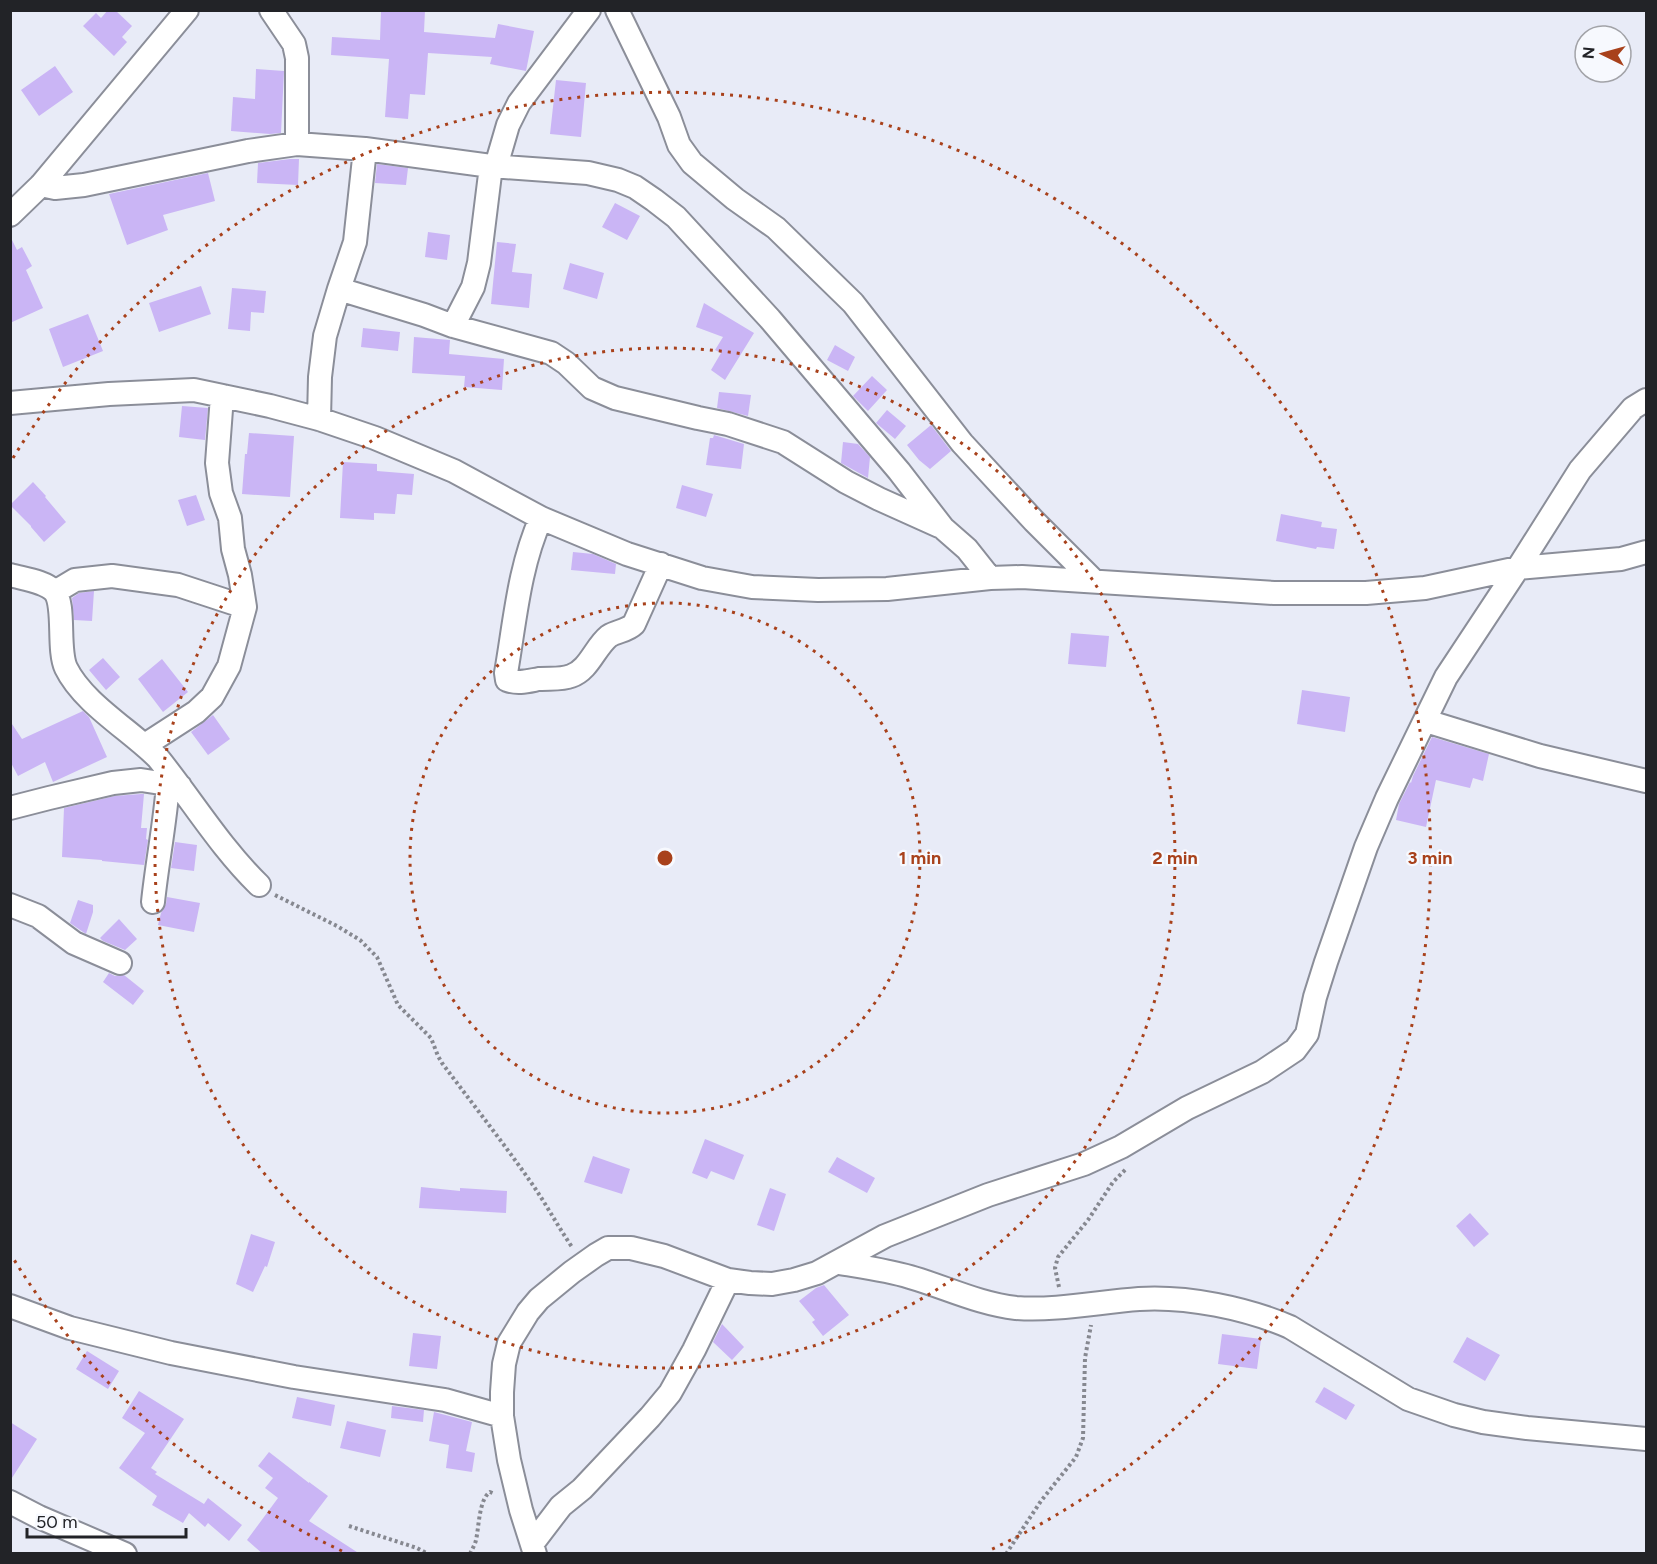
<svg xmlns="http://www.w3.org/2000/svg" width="1657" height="1564" viewBox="0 0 1657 1564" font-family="Figtree,sans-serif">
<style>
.building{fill:#cab5f5}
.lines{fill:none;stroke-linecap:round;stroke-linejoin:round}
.street-casing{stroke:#8b8e99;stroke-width:26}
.path{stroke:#868890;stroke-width:4;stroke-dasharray:3 3;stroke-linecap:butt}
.street{stroke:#fff;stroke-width:22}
.ring{fill:none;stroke:#a8411b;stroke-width:3;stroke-dasharray:3 6}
.centre{fill:#a8411b;stroke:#f7f9fe;stroke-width:3}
.ring-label{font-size:18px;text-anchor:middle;font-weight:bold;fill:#a8411b;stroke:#f7f9fe;stroke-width:4.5;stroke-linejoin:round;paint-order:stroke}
</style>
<rect width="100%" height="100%" fill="#e8ebf7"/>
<!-- building -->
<path class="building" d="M 108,10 L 115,10 L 132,26 L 122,37 L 127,42 L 114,56 L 83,26 L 96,13 L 101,18 Z
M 381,10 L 425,10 L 424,32 L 495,38 L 498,24 L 534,31 L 526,71 L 490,64 L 492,57 L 428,53 L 425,95 L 410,94 L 408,119 L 385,117 L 389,59 L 331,55 L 332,37 L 380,40 Z
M 55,66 L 73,92 L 39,116 L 21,90 Z
M 256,69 L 284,71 L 281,133 L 270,134 L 231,131 L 233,97 L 255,99 Z
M 556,80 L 586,83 L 581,137 L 550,134 Z
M 290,159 L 299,159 L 298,185 L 257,183 L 258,163 Z
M 377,164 L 408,168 L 406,185 L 375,183 Z
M 208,173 L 215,201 L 163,215 L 168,230 L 127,245 L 109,194 Z
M 615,203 L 640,216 L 627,240 L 602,227 Z
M 428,232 L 450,235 L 447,260 L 425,257 Z
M 10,236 L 17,250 L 22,247 L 32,266 L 26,270 L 43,308 L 10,323 Z
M 497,242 L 516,244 L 512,272 L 532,274 L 529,308 L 491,304 Z
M 570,263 L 604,273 L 597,299 L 563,289 Z
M 201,286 L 211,314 L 159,332 L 149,303 Z
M 232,288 L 266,291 L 264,313 L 251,312 L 250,331 L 228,329 Z
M 704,303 L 754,333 L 725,380 L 711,370 L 721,353 L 715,350 L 723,337 L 696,327 Z
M 88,314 L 103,351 L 63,367 L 49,329 Z
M 363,328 L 400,332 L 398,351 L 361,347 Z
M 414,337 L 450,340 L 449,354 L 504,359 L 502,390 L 464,387 L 465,376 L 412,373 Z
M 835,345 L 855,357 L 848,371 L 827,360 Z
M 872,376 L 887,390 L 868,411 L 853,396 Z
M 719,392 L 751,395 L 748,416 L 717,408 Z
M 182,406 L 208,408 L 205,440 L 179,437 Z
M 887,410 L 906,426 L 895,439 L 876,423 Z
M 931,425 L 951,451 L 930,469 L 919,460 L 907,445 Z
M 249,433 L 294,436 L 290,497 L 242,494 L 245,454 L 247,454 Z
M 714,435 L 744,444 L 741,469 L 706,465 L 710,438 L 713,438 Z
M 843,442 L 858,444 L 870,457 L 868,478 L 841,463 Z
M 343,462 L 377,464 L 377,471 L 414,474 L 412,495 L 397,494 L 395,514 L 374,513 L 374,520 L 340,518 Z
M 33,482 L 46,496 L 45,497 L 66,522 L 44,542 L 31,527 L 31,526 L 10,505 Z
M 682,485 L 713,494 L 706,517 L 676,508 Z
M 196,495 L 205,520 L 187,526 L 178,500 Z
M 1281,514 L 1322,522 L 1321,527 L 1337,529 L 1334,549 L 1317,547 L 1316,549 L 1276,541 Z
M 573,552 L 593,554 L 616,564 L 615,574 L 571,570 Z
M 94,591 L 92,621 L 74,620 L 72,598 L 79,593 Z
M 1071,633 L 1109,636 L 1106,667 L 1068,664 Z
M 103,658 L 120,677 L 106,690 L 89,670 Z
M 162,659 L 188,692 L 163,712 L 138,679 Z
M 1302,690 L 1350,697 L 1345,732 L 1297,724 Z
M 83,711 L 89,717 L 107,757 L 53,782 L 45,762 L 18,776 L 10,761 L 10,721 L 22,739 Z
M 213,715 L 230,739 L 208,755 L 191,732 Z
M 1432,737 L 1489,754 L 1483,781 L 1473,778 L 1470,788 L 1436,780 L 1426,827 L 1396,820 L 1399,804 L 1410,782 L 1411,783 L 1413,776 Z
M 141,794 L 144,794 L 141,828 L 147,828 L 146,839 L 148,840 L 144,865 L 102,861 L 102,860 L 62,857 L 64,808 L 115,796 Z
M 175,842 L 197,845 L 194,871 L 171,868 Z
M 167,897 L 200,903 L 194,932 L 158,925 L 161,913 L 166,904 Z
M 78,900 L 93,905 L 93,912 L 86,934 L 70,923 Z
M 119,919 L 137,939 L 125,950 L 103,941 L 100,938 Z
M 109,973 L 115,976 L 124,975 L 144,991 L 133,1005 L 103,982 Z
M 705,1139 L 744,1155 L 734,1180 L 711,1171 L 707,1179 L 692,1173 Z
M 593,1156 L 630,1169 L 622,1194 L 584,1182 Z
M 837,1157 L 875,1178 L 867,1193 L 828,1172 Z
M 421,1187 L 460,1191 L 460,1188 L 507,1191 L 506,1213 L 419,1208 Z
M 770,1188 L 786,1194 L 774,1231 L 757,1225 Z
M 1470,1213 L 1489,1234 L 1474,1247 L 1456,1226 Z
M 251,1234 L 275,1242 L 267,1267 L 265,1266 L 253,1292 L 236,1284 Z
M 824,1285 L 849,1315 L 823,1336 L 812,1322 L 815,1320 L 799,1301 L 816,1288 Z
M 722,1324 L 744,1347 L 732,1360 L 713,1342 Z
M 413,1333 L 441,1336 L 437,1369 L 409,1366 Z
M 1222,1334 L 1261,1339 L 1257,1369 L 1218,1364 Z
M 1467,1337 L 1500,1355 L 1485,1381 L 1453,1362 Z
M 87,1351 L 119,1371 L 108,1389 L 76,1369 Z
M 1324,1387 L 1355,1405 L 1346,1420 L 1315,1402 Z
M 139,1391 L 184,1419 L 151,1468 L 157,1472 L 155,1474 L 204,1504 L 208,1498 L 242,1525 L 229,1541 L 208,1523 L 205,1527 L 189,1513 L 183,1523 L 152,1505 L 157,1496 L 119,1468 L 145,1433 L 122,1418 Z
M 297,1397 L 335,1405 L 331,1426 L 292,1418 Z
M 392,1406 L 424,1410 L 423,1422 L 391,1418 Z
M 434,1412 L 472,1422 L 466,1451 L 475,1453 L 472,1472 L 446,1468 L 449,1445 L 429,1441 Z
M 347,1421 L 386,1430 L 380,1457 L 340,1448 Z
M 10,1422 L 37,1439 L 10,1481 Z
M 269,1452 L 309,1483 L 309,1482 L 328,1496 L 309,1521 L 360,1554 L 263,1554 L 247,1540 L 278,1498 L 265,1488 L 273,1478 L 258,1466 Z"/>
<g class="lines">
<!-- street casing -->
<g class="street-casing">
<path id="street" d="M 271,10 L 294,44 L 297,58 L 297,144
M 617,10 L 669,117 L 679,145 L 692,163 L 735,199 L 776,228 L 853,303 L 962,443 L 1034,521 L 1094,581
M 496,166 L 508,125 L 519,103 L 589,10
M 41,185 L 55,188 L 84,185 L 248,151 L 297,144 L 365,149 L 491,166 L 588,173 L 618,180 L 635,187 L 654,200 L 676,217 L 770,319 L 899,471 L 943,528 L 967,549 L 990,578
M 10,215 L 41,185 L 187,10
M 339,289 L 424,315 L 453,326 L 551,353 L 566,363 L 592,388 L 615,398 L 698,418 L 728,424 L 783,442 L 846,482 L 879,499 L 939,526
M 453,326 L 473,287 L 479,263 L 491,166
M 10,403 L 109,394 L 194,390 L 270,406 L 319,419 L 375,438 L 454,471 L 541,518 L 627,554 L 702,578 L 752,587 L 818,590 L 887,589 L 990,578 L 1022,577 L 1274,593 L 1366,593 L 1425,588 L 1518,568 L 1621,559 L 1646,552
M 319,419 L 320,377 L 325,336 L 339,289 L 355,242 L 365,149
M 541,518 C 519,567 515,621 506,673 L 507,680 C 518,684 528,681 539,679 C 550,678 561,680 571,676 C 589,670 595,647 609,636 C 617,631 627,631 634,624 L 661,564
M 10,575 C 24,579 44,581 54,591 C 66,604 57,649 66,668 C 83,703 130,730 158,758 C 192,800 220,847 259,885
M 55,592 L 75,580 L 112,576 L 178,585 L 245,607
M 1426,721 L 1540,756 L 1646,781
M 145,745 L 196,712 L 212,697 L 229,666 L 245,607 L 240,575 L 233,549 L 230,518 L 221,493 L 217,463 L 222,396
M 10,808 L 49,798 L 113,783 L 141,780 L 180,786
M 153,902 C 157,863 165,824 168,784
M 10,905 L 38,916 L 74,943 L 120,963
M 839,1263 C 863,1267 887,1270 910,1277 C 945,1287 979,1304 1016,1308 C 1055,1311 1099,1302 1139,1299 C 1187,1296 1246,1308 1290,1327 L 1408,1399 L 1454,1415 L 1483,1422 L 1527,1428 L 1646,1439
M 10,1306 L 70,1328 L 171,1353 L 294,1377 L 445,1400 L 502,1416
M 10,1502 L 39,1517 L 125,1554
M 532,1544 L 561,1506 L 582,1489 L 650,1417 L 670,1393 L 694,1350 L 728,1280
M 535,1554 L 521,1510 L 509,1460 L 502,1416 L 502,1392 L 504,1364 L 509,1343 L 528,1312 L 539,1299 L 572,1272 L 596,1255 L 608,1248 L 631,1248 L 664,1256 L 728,1280 L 750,1283 L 772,1284 L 794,1280 L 817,1273 L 885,1236 L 988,1195 L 1084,1164 L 1121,1147 L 1187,1108 L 1262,1072 L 1295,1050 L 1307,1034 L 1315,997 L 1326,962 L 1366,847 L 1387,798 L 1446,677 L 1518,568 L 1580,470 L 1633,408 L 1646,400"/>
</g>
<!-- path -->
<path class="path" d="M 275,895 L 337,926 L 360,940 L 377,957 L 398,1005 L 431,1038 L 438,1056 L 442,1063 C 471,1102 502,1141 530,1181 C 545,1202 557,1225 572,1247
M 1059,1287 L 1055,1268 L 1058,1257 L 1088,1220 L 1113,1182 L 1126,1169
M 349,1526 L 417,1548 L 428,1554
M 470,1554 C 472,1549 475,1545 476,1540 C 479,1527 479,1499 490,1492 L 495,1494
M 1006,1554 L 1041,1501 L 1076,1457 L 1083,1438 L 1085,1358 L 1091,1325"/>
<!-- street -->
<use href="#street" class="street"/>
</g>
<!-- distance rings -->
<g class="ring">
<circle cx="665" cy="858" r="255"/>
<circle cx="665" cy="858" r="510"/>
<path d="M342 1551A765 765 0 0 1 13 1258M13 458A765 765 0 1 1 988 1551"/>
</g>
<circle cx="665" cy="858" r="9" class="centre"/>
<g class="ring-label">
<text x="920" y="864">1 min</text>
<text x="1175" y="864">2 min</text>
<text x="1430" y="864">3 min</text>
</g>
<!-- border -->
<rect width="1657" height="1564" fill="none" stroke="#222327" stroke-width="24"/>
<!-- north arrow -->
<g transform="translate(1603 54) rotate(275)"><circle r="28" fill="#f7f9fe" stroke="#a2a3a8" stroke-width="1.5"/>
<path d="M0-4.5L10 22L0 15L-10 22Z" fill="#a8411b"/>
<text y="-9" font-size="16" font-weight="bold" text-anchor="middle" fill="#222327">N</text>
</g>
<!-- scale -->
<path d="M27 1528v9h159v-9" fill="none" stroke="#222327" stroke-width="3"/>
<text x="36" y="1528" font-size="18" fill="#222327" stroke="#f7f9fe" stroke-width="4.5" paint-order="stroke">50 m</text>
</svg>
